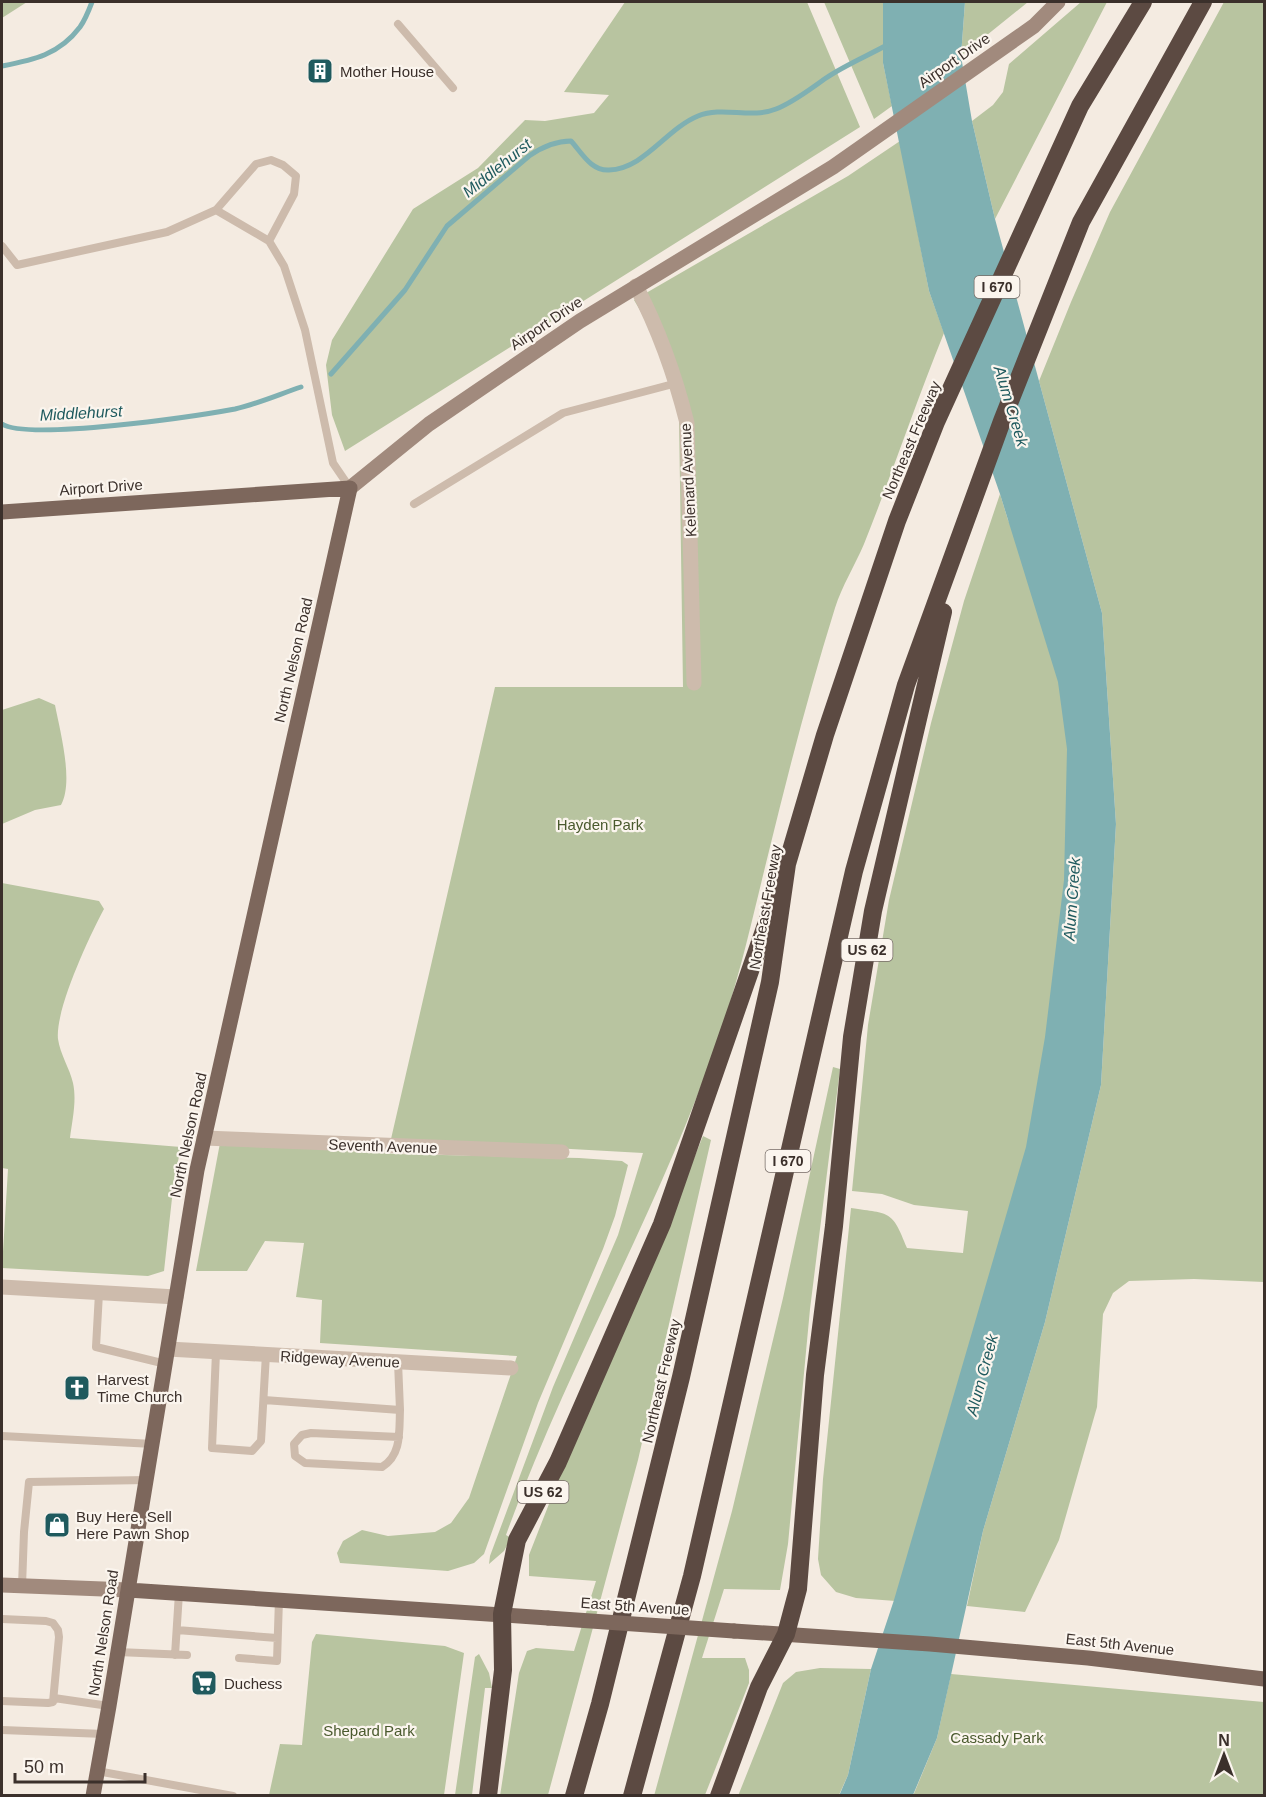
<svg xmlns="http://www.w3.org/2000/svg" width="1266" height="1797" viewBox="0 0 1266 1797" font-family="Helvetica,sans-serif">
<style>
.green{fill:#b8c4a0}
.water{fill:#7fb0b2}
.lines{fill:none;stroke-linecap:round;stroke-linejoin:round}
.stream{stroke:#7fb0b2;stroke-width:5}
.lane{stroke:#cdbbac;stroke-width:8}
.street{stroke:#cdbbac;stroke-width:15}
.secondary{stroke:#a18a7d;stroke-width:15}
.primary{stroke:#7d675c;stroke-width:15}
.highway{stroke:#5c4a42;stroke-width:18}
.primary-bridge{stroke:#7d675c;stroke-width:15}
.labels{text-anchor:middle;dominant-baseline:central;stroke-width:4.5;stroke-linejoin:round;paint-order:stroke}
.shield{fill:#fbf5ee;stroke:#756b66;stroke-width:1.5}
.shield-label{font-size:14px;font-weight:bold;fill:#3b302b}
.street-label{font-size:15px;fill:#3b302b;stroke:#fbf5ee}
.poi-label{font-size:15px;fill:#3b302b;stroke:#fbf5ee;text-anchor:start}
.park-label{font-size:15px;fill:#4a5a2e;stroke:#fbf5ee}
.water-label{font-size:16px;font-style:italic;fill:#1f5a5e;stroke:#fbf5ee}
</style>
<rect width="100%" height="100%" fill="#f4ebe1"/>
<!-- green -->
<path class="green" d="M 2,2 L 27,2 L 2,18 Z
M 625,2 L 807,2 L 860,127 L 345,451 L 332,415 L 326,365 L 332,340 L 413,209 L 478,168 L 525,120 L 545,121 L 594,113 L 609,95 L 564,92 Z
M 824,2 L 883,2 L 883,63 L 892,106 L 874,119 Z
M 965,2 L 1028,2 L 961,56 Z
M 1081,2 L 1107,2 L 995,219 L 972,121 L 993,105 L 1003,92 L 1009,64 Z
M 1224,2 L 1264,2 L 1264,1282 L 1194,1279 L 1129,1281 L 1113,1293 L 1103,1314 L 1097,1407 L 1059,1540 L 1025,1612 L 967,1606 L 983,1531 L 1045,1322 L 1101,1085 L 1116,824 L 1102,613 L 1039,381 L 1071,302 L 1110,212 Z
M 900,141 L 929,291 L 944,333 C 916,402 892,474 864,544 C 855,565 842,586 835,608 C 810,688 789,769 769,851 C 754,911 741,972 721,1031 C 662,1205 568,1363 506,1535 L 511,1538 L 504,1551 L 489,1564 L 490,1556 L 553,1387 L 618,1235 L 643,1153 L 391,1139 L 495,687 L 683,687 L 679,417 L 661,346 L 634,300 L 848,176 Z
M 1000,494 L 1008,520 L 1088,685 L 1058,1088 L 922,1603 L 856,1598 L 836,1592 L 821,1575 L 818,1559 L 823,1479 L 851,1208 C 891,1214 892,1210 907,1248 L 963,1253 L 968,1211 L 914,1205 L 882,1194 L 852,1191 L 868,1025 L 889,900 L 931,723 L 964,601 Z
M 39,698 L 55,705 C 60,731 74,782 61,805 L 35,810 L 2,824 L 2,710 Z
M 2,883 L 99,901 L 104,909 C 89,937 55,1010 58,1039 C 60,1054 70,1069 73,1083 C 77,1101 72,1121 70,1138 L 181,1147 L 174,1180 L 164,1271 L 148,1276 L 2,1268 L 8,1169 L 2,1168 Z
M 833,1067 L 840,1069 L 810,1309 L 788,1544 L 780,1590 L 724,1589 L 702,1658 L 745,1658 L 749,1670 L 749,1683 L 705,1795 L 654,1796 L 732,1511 L 783,1298 Z
M 703,1136 L 711,1140 L 638,1460 L 548,1795 L 500,1796 L 519,1673 L 527,1651 L 536,1648 L 574,1651 L 596,1581 L 529,1576 L 529,1555 L 565,1463 L 618,1345 Z
M 220,1143 L 397,1154 L 579,1158 L 622,1161 L 628,1165 L 615,1216 L 603,1249 L 538,1403 L 484,1554 L 474,1563 L 448,1571 L 340,1563 L 337,1553 L 343,1541 L 362,1530 L 388,1536 L 435,1532 L 451,1523 L 469,1498 L 517,1356 L 320,1343 L 322,1300 L 296,1297 L 304,1243 L 265,1241 L 247,1271 L 196,1271 Z
M 316,1634 L 445,1646 L 464,1653 L 444,1795 L 269,1795 L 280,1744 L 302,1745 L 312,1642 Z
M 479,1654 L 489,1673 L 492,1688 L 485,1688 L 472,1795 L 455,1795 L 475,1657 Z
M 820,1668 L 871,1669 L 848,1775 L 839,1795 L 738,1796 L 783,1683 L 796,1672 Z
M 951,1674 L 1264,1702 L 1264,1795 L 913,1796 L 937,1738 Z"/>
<!-- water -->
<path class="water" d="M 883,2 L 965,2 L 961,56 L 972,121 L 995,219 L 1102,613 L 1116,824 L 1101,1085 L 1045,1322 L 983,1531 L 937,1738 L 913,1795 L 839,1796 L 848,1775 L 871,1669 L 894,1600 L 1026,1147 L 1045,1037 L 1064,880 L 1067,749 L 1058,682 L 1000,494 L 929,291 L 883,63 Z"/>
<g class="lines">
<!-- stream -->
<path class="stream" d="M 2,66 C 33,60 59,55 80,27 C 85,20 89,10 92,2
M 331,374 L 405,290 L 447,226 L 529,156 C 542,147 555,141 571,141 C 582,153 591,171 609,170 C 644,169 666,129 698,116 C 723,106 751,119 776,109 C 794,102 810,89 826,78 C 845,65 867,56 887,45
M 2,424 C 29,441 197,416 235,409 C 257,404 280,394 301,387"/>
<!-- lane -->
<path class="lane" d="M 398,24 L 453,88
M 216,210 L 256,164 L 271,160 L 283,165 L 296,176 L 294,194 L 269,241
M 2,246 L 17,265 L 167,232 L 216,210 L 269,241 L 284,266 L 305,330 L 333,463 L 350,488
M 414,504 L 563,413 L 677,383
M 99,1293 L 96,1347 L 166,1364
M 216,1352 L 212,1448 L 252,1451 L 261,1441 L 266,1354
M 264,1400 L 400,1410 L 398,1362
M 2,1436 L 153,1444
M 399,1437 L 311,1433 L 302,1435 L 294,1444 L 295,1456 L 305,1463 L 382,1467 C 402,1455 399,1431 400,1410
M 22,1586 L 24,1532 L 29,1482 L 147,1480
M 2,1619 L 46,1621 L 53,1623 L 58,1630 L 59,1637 L 53,1702 L 48,1703 L 2,1701
M 177,1630 L 277,1638
M 118,1652 L 187,1655
M 175,1655 L 179,1593
M 239,1658 L 277,1661 L 279,1599
M 54,1698 L 109,1706
M 2,1730 L 104,1734
M 97,1771 L 233,1796"/>
<!-- street -->
<path class="street" d="M 636,286 C 659,330 675,375 687,423 L 694,683
M 204,1138 L 562,1152
M 2,1287 L 176,1297
M 168,1349 L 511,1368"/>
<!-- secondary -->
<path class="secondary" d="M 350,488 L 429,424 L 580,321 L 833,167 L 1034,26 L 1058,2
M 2,1585 L 128,1590"/>
<!-- primary -->
<path class="primary" d="M 2,512 L 350,488 L 197,1170 L 109,1706 L 93,1796
M 128,1590 L 548,1618
M 734,1631 L 930,1644 L 1088,1658 L 1264,1679"/>
<!-- highway -->
<path class="highway" d="M 488,1796 L 503,1670 L 502,1614 L 517,1540 L 558,1462 L 662,1224 L 774,902
M 574,1796 L 600,1704 L 681,1377 L 770,982 L 787,864 L 825,735 L 897,521 L 936,422 L 1080,106 L 1143,2
M 632,1796 L 692,1576 L 854,871 L 906,685 L 1002,421 L 1081,222 L 1203,2
M 719,1796 L 759,1687 L 786,1634 L 798,1589 L 815,1375 L 834,1226 L 852,1037 L 873,911 L 943,612"/>
<!-- primary-bridge -->
<path class="primary-bridge" d="M 548,1618 L 734,1631"/>
</g>
<!-- icons -->
<defs>
<g id="building-square" transform="scale(1.35)"><rect x="-9" y="-9" width="18" height="18" rx="4" fill="#1f5a5e" stroke="#fbf5ee"/><path d="M-4-6H4V6H1V3H-1V6H-4ZM-2.5-4.3h1.7v1.8h-1.7ZM.8-4.3h1.7v1.8H.8ZM-2.5-1h1.7V.8h-1.7ZM.8-1h1.7V.8H.8Z" fill="#fff"/></g>
<g id="church-square" transform="scale(1.35)"><rect x="-9" y="-9" width="18" height="18" rx="4" fill="#1f5a5e" stroke="#fbf5ee"/><path d="M-1.2-6h2.4v3.5h3.3v2.4h-3.3V6h-2.4V-.1h-3.3v-2.4h3.3Z" fill="#fff"/></g>
<g id="shop-square" transform="scale(1.35)"><rect x="-9" y="-9" width="18" height="18" rx="4" fill="#1f5a5e" stroke="#fbf5ee"/><path d="M-5-2.5h2.3a2.7 3.5 0 0 1 5.4 0H5L5.5 6h-11ZM-1.5-2.5h3a1.5 2.3 0 0 0-3 0Z" fill="#fff"/></g>
<g id="supermarket-square" transform="scale(1.35)"><rect x="-9" y="-9" width="18" height="18" rx="4" fill="#1f5a5e" stroke="#fbf5ee"/><path d="M-6-5.5h2.5l.6 2H6L4.5 2H-2.5L-4.4-4H-6ZM-1.5 3.2a1.3 1.3 0 1 0 .1 0ZM3 3.2a1.3 1.3 0 1 0 .1 0Z" fill="#fff"/></g>
</defs>
<g fill-rule="evenodd">
<use href="#building-square" x="320" y="71"/>
<use href="#church-square" x="77" y="1388"/>
<use href="#shop-square" x="57" y="1525"/>
<use href="#supermarket-square" x="204" y="1683"/>
</g>
<g class="labels">
<!-- shield labels -->
<g class="shield">
<rect x="974.5" y="276" width="45" height="22" rx="4.5"/>
<rect x="841.5" y="939" width="51" height="22" rx="4.5"/>
<rect x="765.5" y="1150" width="45" height="22" rx="4.5"/>
<rect x="517.5" y="1481" width="51" height="22" rx="4.5"/>
</g>
<g class="shield-label">
<text x="997" y="287">I 670</text>
<text x="867" y="950">US 62</text>
<text x="788" y="1161">I 670</text>
<text x="543" y="1492">US 62</text>
</g>
<!-- street labels -->
<g class="street-label">
<text transform="translate(954 60) rotate(-35)">Airport Drive</text>
<text transform="translate(546 323) rotate(-34)">Airport Drive</text>
<text transform="translate(911 440) rotate(-67)">Northeast Freeway</text>
<text transform="translate(688 480) rotate(-93)">Kelenard Avenue</text>
<text transform="translate(101 487) rotate(-4)">Airport Drive</text>
<text transform="translate(293 660) rotate(-77)">North Nelson Road</text>
<text transform="translate(765 907) rotate(-80)">Northeast Freeway</text>
<text transform="translate(188 1135) rotate(-78)">North Nelson Road</text>
<text transform="translate(383 1146) rotate(2)">Seventh Avenue</text>
<text transform="translate(340 1359) rotate(3)">Ridgeway Avenue</text>
<text transform="translate(661 1381) rotate(-77)">Northeast Freeway</text>
<text transform="translate(635 1606) rotate(4)">East 5th Avenue</text>
<text transform="translate(103 1633) rotate(-81)">North Nelson Road</text>
<text transform="translate(1120 1644) rotate(6)">East 5th Avenue</text>
</g>
<!-- poi labels -->
<g class="poi-label">
<text x="340" y="71">Mother House</text>
<text x="97" y="1379">Harvest<tspan x="97" dy="17">Time Church</tspan></text>
<text x="76" y="1516">Buy Here, Sell<tspan x="76" dy="17">Here Pawn Shop</tspan></text>
<text x="224" y="1683">Duchess</text>
</g>
<!-- park labels -->
<g class="park-label">
<text x="600" y="824">Hayden Park</text>
<text x="369" y="1730">Shepard Park</text>
<text x="997" y="1737">Cassady Park</text>
</g>
<!-- water labels -->
<g class="water-label">
<text transform="translate(497 168) rotate(-39)">Middlehurst</text>
<text transform="translate(1011 406) rotate(73)">Alum Creek</text>
<text transform="translate(81 413) rotate(-3)">Middlehurst</text>
<text transform="translate(1072 899) rotate(-86)">Alum Creek</text>
<text transform="translate(982 1375) rotate(-75)">Alum Creek</text>
</g>
</g>
<!-- border -->
<rect width="1266" height="1797" fill="none" stroke="#3b302b" stroke-width="6"/>
<!-- north arrow -->
<g transform="translate(1224 1755)" stroke="#fbf5ee" stroke-width="4.5" paint-order="stroke">
<path d="M0-4.5L10 22L0 15L-10 22Z" fill="#3b302b"/>
<text y="-9" font-size="16" font-weight="bold" text-anchor="middle" fill="#3b302b">N</text>
</g>
<!-- scale -->
<path d="M15 1773v9h130v-9" fill="none" stroke="#3b302b" stroke-width="3"/>
<text x="24" y="1773" font-size="18" fill="#3b302b" stroke="#fbf5ee" stroke-width="4.5" paint-order="stroke">50 m</text>
</svg>
